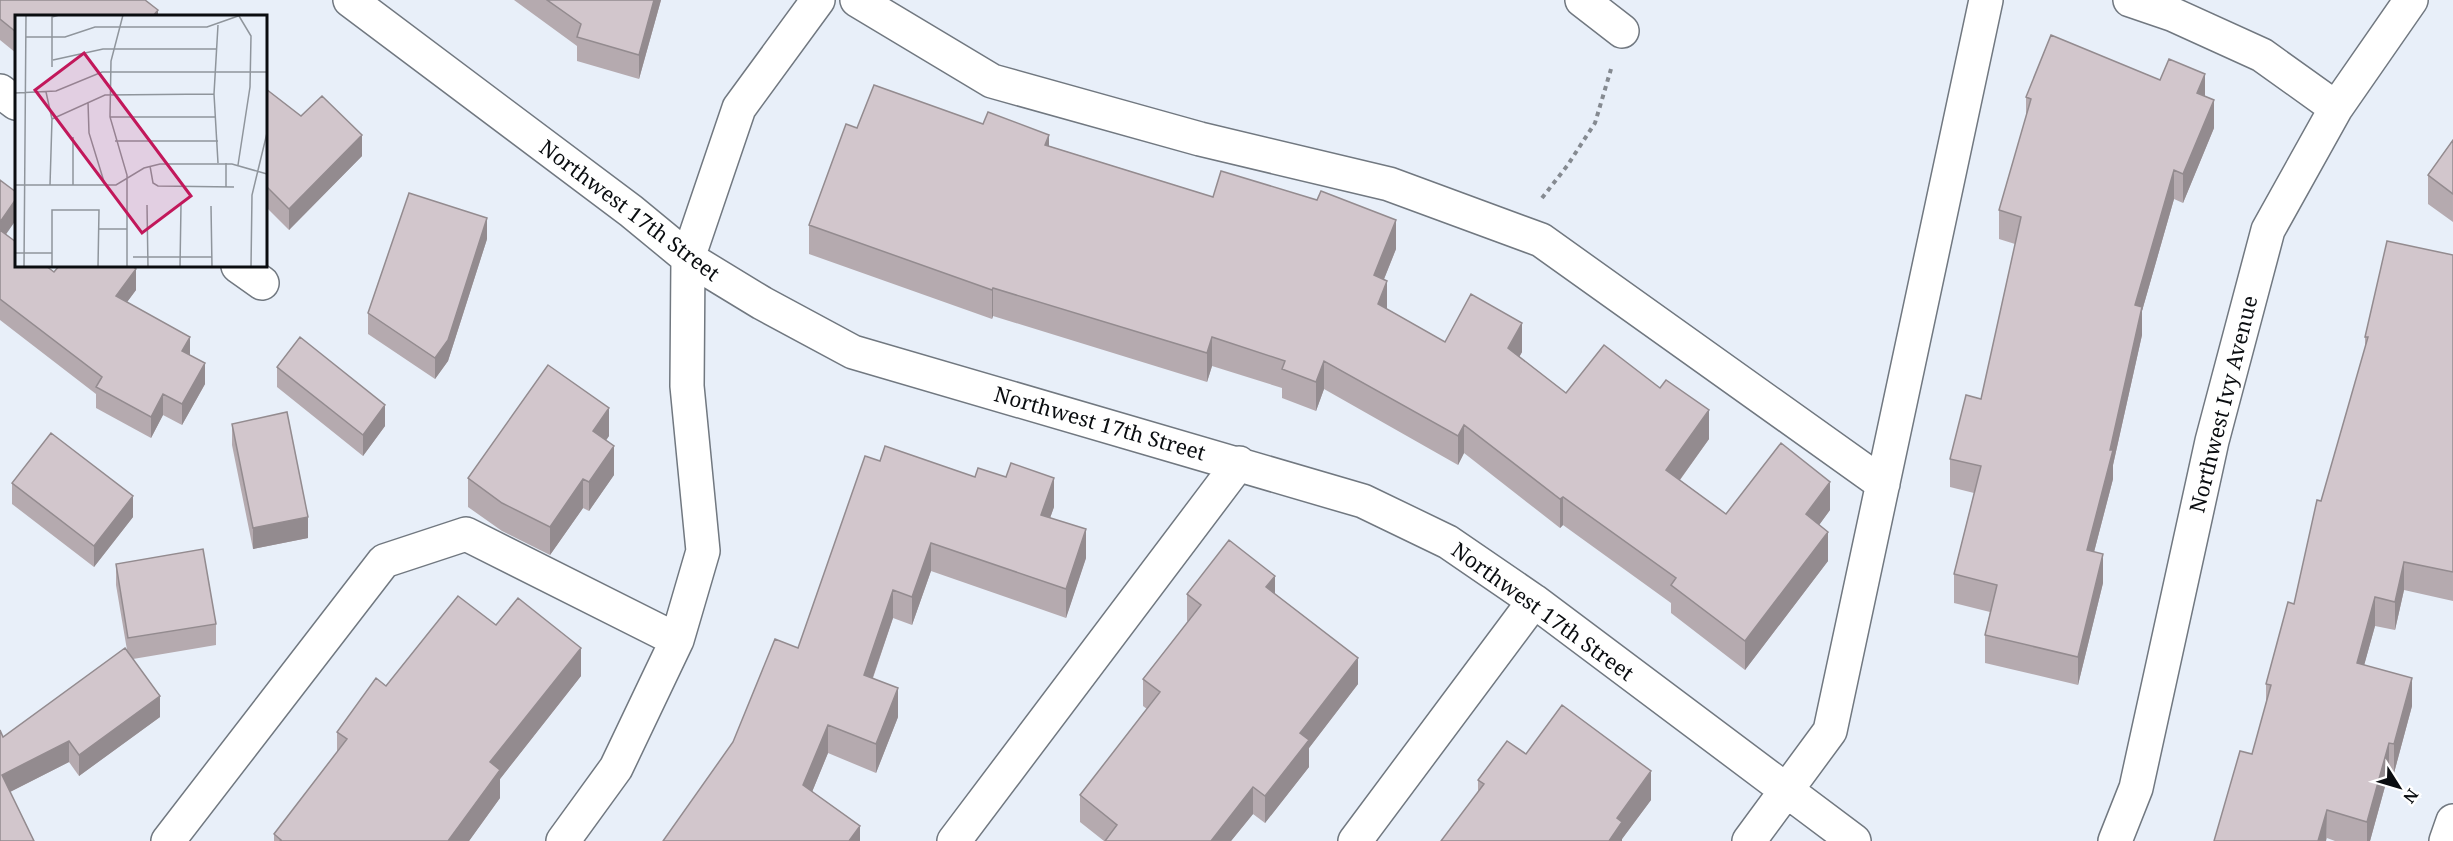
<svg xmlns="http://www.w3.org/2000/svg" width="2453" height="841" viewBox="0 0 2453 841" font-family="'Noto Serif',serif">
<style>
.lines{fill:none;stroke-linecap:round;stroke-linejoin:round}
.minor-casing{stroke:#717880;stroke-width:36}
.path{stroke:#858a91;stroke-width:4;stroke-dasharray:4.5 4.5;stroke-linecap:butt}
.minor{stroke:#fff;stroke-width:33}
.wall{fill:#b5aaaf}
.shaded-wall{fill:#938b8f}
.building{fill:#d2c6cc;stroke:#938b8f;stroke-width:1.5}
.labels{text-anchor:middle;dominant-baseline:central;stroke-width:4.5;stroke-linejoin:round;paint-order:stroke}
.street-label{font-size:21px;fill:#0a0d10;stroke:#fff}
.inset-road{fill:none;stroke:#8f959c;stroke-width:1.5}
.view{fill:#c2185b;fill-opacity:0.15;stroke:#c2185b;stroke-width:3}
.inset-edge{fill:none;stroke:#0a0d10;stroke-width:3}
</style>
<rect width="100%" height="100%" fill="#e8eff9"/>
<g class="lines">
<!-- minor casing -->
<g class="minor-casing">
<path id="minor" d="M 350,0 L 631,211 L 688,258 L 762,303 L 853,352 L 1363,501 L 1448,542 L 1534,601 L 1854,841
M 857,0 L 992,81 L 1200,139 L 1389,184 L 1541,240 L 1883,484
M 1582,0 L 1622,31
M 2130,0 L 2174,15 L 2262,55 L 2336,108
M 0,91 L 16,103
M 238,266 L 262,283
M 168,841 L 384,561 L 466,534 L 677,640
M 563,841 L 616,768 L 677,640 L 703,551 L 687,386 L 688,258 L 739,108 L 818,0
M 954,841 L 1239,463
M 1355,841 L 1534,601
M 1749,841 L 1830,731 L 1986,0
M 2115,841 L 2136,788 L 2212,441 L 2268,230 L 2336,108 L 2411,0
M 2446,841 L 2453,821"/>
</g>
<!-- path -->
<path class="path" d="M 1542,198 L 1567,166 L 1595,123 L 1611,69"/>
<!-- minor -->
<use href="#minor" class="minor"/>
</g>
<!-- wall -->
<path class="wall" d="M 0,0 L 158,16 L 16,16 L 16,53 L 0,40 Z
M 514,0 L 661,0 L 639,79 L 577,61 L 577,46 Z
M 2160,80 L 2205,96 L 2214,128 L 2183,203 L 2174,199 L 2142,311 L 2142,335 L 2113,465 L 2113,479 L 2094,552 L 2103,583 L 2078,685 L 1985,663 L 1985,635 L 1990,612 L 1954,603 L 1954,574 L 1974,493 L 1950,487 L 1950,459 L 1981,399 L 2015,244 L 1999,239 L 1999,210 L 2026,118 L 2026,97 Z
M 266,89 L 301,116 L 362,156 L 289,230 L 266,207 Z
M 983,124 L 1049,146 L 1213,197 L 1396,249 L 1384,279 L 1387,309 L 1445,342 L 1522,352 L 1519,357 L 1566,393 L 1709,439 L 1680,480 L 1726,514 L 1830,510 L 1819,525 L 1828,561 L 1745,670 L 1671,613 L 1671,603 L 1563,525 L 1560,528 L 1464,453 L 1458,465 L 1324,389 L 1316,411 L 1282,398 L 1282,388 L 1212,366 L 1207,382 L 993,316 L 992,319 L 809,254 L 809,225 L 857,128 Z
M 2453,140 L 2453,222 L 2428,204 L 2428,175 Z
M 0,180 L 6,234 L 54,272 L 136,290 L 127,302 L 190,355 L 205,384 L 182,425 L 163,415 L 151,438 L 96,408 L 96,394 L 0,320 Z
M 487,239 L 448,361 L 435,379 L 368,334 L 368,313 Z
M 2453,255 L 2453,601 L 2404,590 L 2395,630 L 2375,626 L 2364,665 L 2412,706 L 2394,773 L 2389,772 L 2370,841 L 2335,841 L 2327,838 L 2326,841 L 2214,841 L 2252,754 L 2266,705 L 2266,684 L 2294,604 L 2321,501 L 2365,350 L 2365,337 Z
M 277,367 L 385,426 L 363,456 L 277,387 Z
M 232,424 L 308,538 L 253,549 L 232,445 Z
M 609,436 L 606,440 L 614,475 L 589,511 L 583,508 L 550,555 L 502,531 L 468,507 L 468,478 Z
M 880,461 L 1054,507 L 1050,518 L 1086,558 L 1066,618 L 931,571 L 912,625 L 893,618 L 873,678 L 898,717 L 876,773 L 828,753 L 812,792 L 860,841 L 733,742 L 798,648 Z
M 12,483 L 133,517 L 94,567 L 12,504 Z
M 116,564 L 216,624 L 216,645 L 133,659 L 160,717 L 79,776 L 69,762 L 10,792 L 0,841 L 3,737 L 127,650 L 116,585 Z
M 1187,594 L 1275,594 L 1358,684 L 1309,748 L 1309,767 L 1265,823 L 1253,814 L 1231,841 L 1104,841 L 1080,822 L 1080,795 L 1147,709 L 1143,706 L 1143,679 L 1188,622 L 1187,621 Z
M 496,625 L 581,676 L 500,779 L 500,798 L 469,841 L 274,841 L 274,834 L 337,752 L 337,732 L 386,686 Z
M 1526,754 L 1651,800 L 1622,839 L 1622,841 L 1478,791 L 1478,780 Z"/>
<!-- shaded-wall -->
<path class="shaded-wall" d="M 654,0 L 661,0 L 639,79 L 639,55 Z
M 158,10 L 158,16 L 153,16 Z
M 2205,74 L 2205,102 L 2197,93 Z
M 2214,100 L 2214,128 L 2183,203 L 2183,174 Z
M 362,135 L 362,156 L 289,230 L 289,209 Z
M 1049,135 L 1049,163 L 1045,145 Z
M 2174,170 L 2174,199 L 2142,311 L 2142,335 L 2113,465 L 2113,479 L 2087,579 L 2087,550 L 2110,450 L 2135,305 Z
M 16,199 L 16,220 L 0,243 L 0,222 Z
M 487,218 L 487,239 L 448,361 L 435,379 L 435,358 Z
M 1396,220 L 1396,249 L 1374,304 L 1374,275 Z
M 136,269 L 136,290 L 116,317 L 116,296 Z
M 1387,281 L 1387,309 L 1378,304 Z
M 993,288 L 993,316 L 992,319 L 992,290 Z
M 1522,323 L 1522,352 L 1508,377 L 1508,348 Z
M 190,337 L 190,358 L 182,351 Z
M 1212,337 L 1212,366 L 1207,382 L 1207,353 Z
M 1324,361 L 1324,389 L 1316,411 L 1316,382 Z
M 205,363 L 205,384 L 182,425 L 182,404 Z
M 163,394 L 163,415 L 151,438 L 151,417 Z
M 385,405 L 385,426 L 363,456 L 363,435 Z
M 609,408 L 609,436 L 593,459 L 593,431 Z
M 1709,410 L 1709,439 L 1666,499 L 1666,470 Z
M 1464,425 L 1464,453 L 1458,465 L 1458,436 Z
M 614,446 L 614,475 L 589,511 L 589,482 Z
M 1054,478 L 1054,507 L 1041,543 L 1041,515 Z
M 583,479 L 583,508 L 550,555 L 550,527 Z
M 1830,482 L 1830,510 L 1806,543 L 1806,514 Z
M 133,496 L 133,517 L 94,567 L 94,546 Z
M 1563,497 L 1563,525 L 1560,528 L 1560,499 Z
M 308,517 L 308,538 L 253,549 L 253,528 Z
M 1086,529 L 1086,558 L 1066,618 L 1066,589 Z
M 1828,532 L 1828,561 L 1745,670 L 1745,641 Z
M 931,543 L 931,571 L 912,625 L 912,597 Z
M 2103,554 L 2103,583 L 2078,685 L 2078,657 Z
M 2404,562 L 2404,590 L 2395,630 L 2395,602 Z
M 1275,576 L 1275,603 L 1266,587 Z
M 893,590 L 893,618 L 864,703 L 864,675 Z
M 2375,597 L 2375,626 L 2357,691 L 2357,663 Z
M 581,648 L 581,676 L 500,779 L 500,798 L 469,841 L 448,841 L 490,762 Z
M 1358,658 L 1358,684 L 1309,748 L 1309,767 L 1265,823 L 1265,796 L 1300,733 Z
M 2412,678 L 2412,706 L 2394,773 L 2394,744 Z
M 898,688 L 898,717 L 876,773 L 876,744 Z
M 160,696 L 160,717 L 79,776 L 79,755 Z
M 828,725 L 828,753 L 803,814 L 803,785 Z
M 69,741 L 69,762 L 2,796 L 2,775 Z
M 2389,743 L 2389,772 L 2370,841 L 2367,841 L 2367,822 Z
M 1651,771 L 1651,800 L 1622,839 L 1622,841 L 1609,841 L 1617,818 Z
M 1253,787 L 1253,814 L 1231,841 L 1211,841 Z
M 2327,810 L 2326,841 L 2318,841 Z
M 860,826 L 860,841 L 849,841 Z"/>
<!-- building -->
<path class="building" d="M 0,0 L 145,0 L 158,10 L 153,16 L 16,16 L 16,32 L 0,19 Z
M 547,0 L 654,0 L 639,55 L 577,37 L 581,24 Z
M 2051,35 L 2160,80 L 2169,59 L 2205,74 L 2197,93 L 2214,100 L 2183,174 L 2174,170 L 2135,305 L 2142,307 L 2110,450 L 2113,450 L 2087,550 L 2103,554 L 2078,657 L 1985,635 L 1997,585 L 1954,574 L 1981,466 L 1950,459 L 1966,395 L 1981,399 L 2021,217 L 1999,210 L 2031,99 L 2026,97 Z
M 874,85 L 983,124 L 988,112 L 1049,135 L 1045,145 L 1213,197 L 1221,171 L 1317,200 L 1321,191 L 1396,220 L 1374,275 L 1387,281 L 1378,304 L 1445,342 L 1471,294 L 1522,323 L 1508,348 L 1566,393 L 1604,345 L 1660,388 L 1666,380 L 1709,410 L 1666,470 L 1726,514 L 1781,443 L 1830,482 L 1806,514 L 1828,532 L 1745,641 L 1671,585 L 1676,578 L 1563,497 L 1560,499 L 1464,425 L 1458,436 L 1324,361 L 1316,382 L 1282,369 L 1285,361 L 1212,337 L 1207,353 L 993,288 L 992,290 L 809,225 L 846,124 L 857,128 Z
M 266,89 L 301,116 L 322,96 L 362,135 L 289,209 L 266,186 Z
M 2453,140 L 2453,194 L 2428,175 Z
M 0,180 L 16,192 L 16,199 L 0,222 Z
M 409,193 L 487,218 L 448,340 L 435,358 L 368,313 Z
M 0,230 L 16,242 L 16,266 L 46,266 L 54,272 L 59,266 L 132,266 L 136,269 L 116,296 L 190,337 L 182,351 L 205,363 L 182,404 L 163,394 L 151,417 L 96,387 L 102,377 L 0,299 Z
M 2387,241 L 2453,255 L 2453,572 L 2404,562 L 2395,602 L 2375,597 L 2357,663 L 2412,678 L 2394,744 L 2389,743 L 2367,822 L 2327,810 L 2318,841 L 2214,841 L 2240,751 L 2252,754 L 2271,685 L 2266,684 L 2288,602 L 2294,604 L 2317,500 L 2321,501 L 2368,337 L 2365,337 Z
M 300,337 L 385,405 L 363,435 L 277,367 Z
M 548,365 L 609,408 L 593,431 L 614,446 L 589,482 L 583,479 L 550,527 L 502,503 L 468,478 Z
M 287,412 L 308,517 L 253,528 L 232,424 Z
M 51,433 L 133,496 L 94,546 L 12,483 Z
M 885,446 L 975,477 L 978,468 L 1006,477 L 1011,463 L 1054,478 L 1041,515 L 1086,529 L 1066,589 L 931,543 L 912,597 L 893,590 L 864,675 L 898,688 L 876,744 L 828,725 L 803,785 L 860,826 L 849,841 L 663,841 L 733,742 L 775,639 L 798,648 L 865,456 L 880,461 Z
M 1229,540 L 1275,576 L 1266,587 L 1358,658 L 1300,733 L 1309,740 L 1265,796 L 1253,787 L 1211,841 L 1105,841 L 1117,825 L 1080,795 L 1160,692 L 1143,679 L 1201,605 L 1187,594 Z
M 203,549 L 216,624 L 128,638 L 116,564 Z
M 458,596 L 496,625 L 518,598 L 581,648 L 490,762 L 500,770 L 448,841 L 280,841 L 281,840 L 274,834 L 347,739 L 337,732 L 376,678 L 386,686 Z
M 125,648 L 160,696 L 79,755 L 69,741 L 2,775 L 34,841 L 0,841 L 0,730 L 3,737 Z
M 1562,705 L 1651,771 L 1617,818 L 1622,822 L 1609,841 L 1441,841 L 1484,784 L 1478,780 L 1507,741 L 1526,754 Z"/>
<g class="labels">
<!-- street labels -->
<g class="street-label">
<text transform="translate(630 210) rotate(37)">Northwest 17th Street</text>
<text transform="translate(2223 404) rotate(-76)">Northwest Ivy Avenue</text>
<text transform="translate(1100 423) rotate(16)">Northwest 17th Street</text>
<text transform="translate(1543 611) rotate(36)">Northwest 17th Street</text>
</g>
</g>
<!-- overview -->
<g transform="translate(15 15)">
<rect width="252" height="252" fill="#e8eff9"/>
<path class="inset-road" d="M 108,0 L 96,46 L 95,102 L 112,160 L 112,252M 11,22 L 50,22 L 80,12 L 192,12 L 226,0M 38,45 L 88,34 L 202,34M 37,52 L 37,2 L 44,0M 31,77 L 37,104M 0,78 L 41,76 L 87,57 L 252,57M 73,87 L 74,118 L 90,170M 95,102 L 200,102M 58,122 L 58,170M 100,126 L 203,126M 203,148 L 199,79 L 203,10M 211,148 L 211,172M 223,150 L 235,72 L 236,21 L 224,1M 135,151 L 138,168 L 143,171 L 219,172M 0,170 L 101,170 L 129,153 L 145,149 L 217,149 L 252,159M 35,170 L 37,104 L 90,80 L 199,79M 132,190 L 133,252M 196,191 L 197,252M 84,214 L 112,214M 0,238 L 37,238M 118,242 L 197,242M 9,252 L 11,0M 37,252 L 37,195 L 84,195 L 83,252M 165,252 L 166,190M 236,252 L 237,180 L 252,118"/>
<path class="view" d="M 69,38 L 176,181 L 127,218 L 20,75 Z"/>
<rect width="252" height="252" class="inset-edge"/>
</g>
<!-- north arrow -->
<g transform="translate(2399 787) rotate(127)" stroke="#ffffff" stroke-width="4.5" paint-order="stroke">
<path d="M0-4.5L10 22L0 15L-10 22Z" fill="#0a0d10"/>
<text y="-9" font-size="16" font-weight="bold" text-anchor="middle" fill="#0a0d10">N</text>
</g>
</svg>
